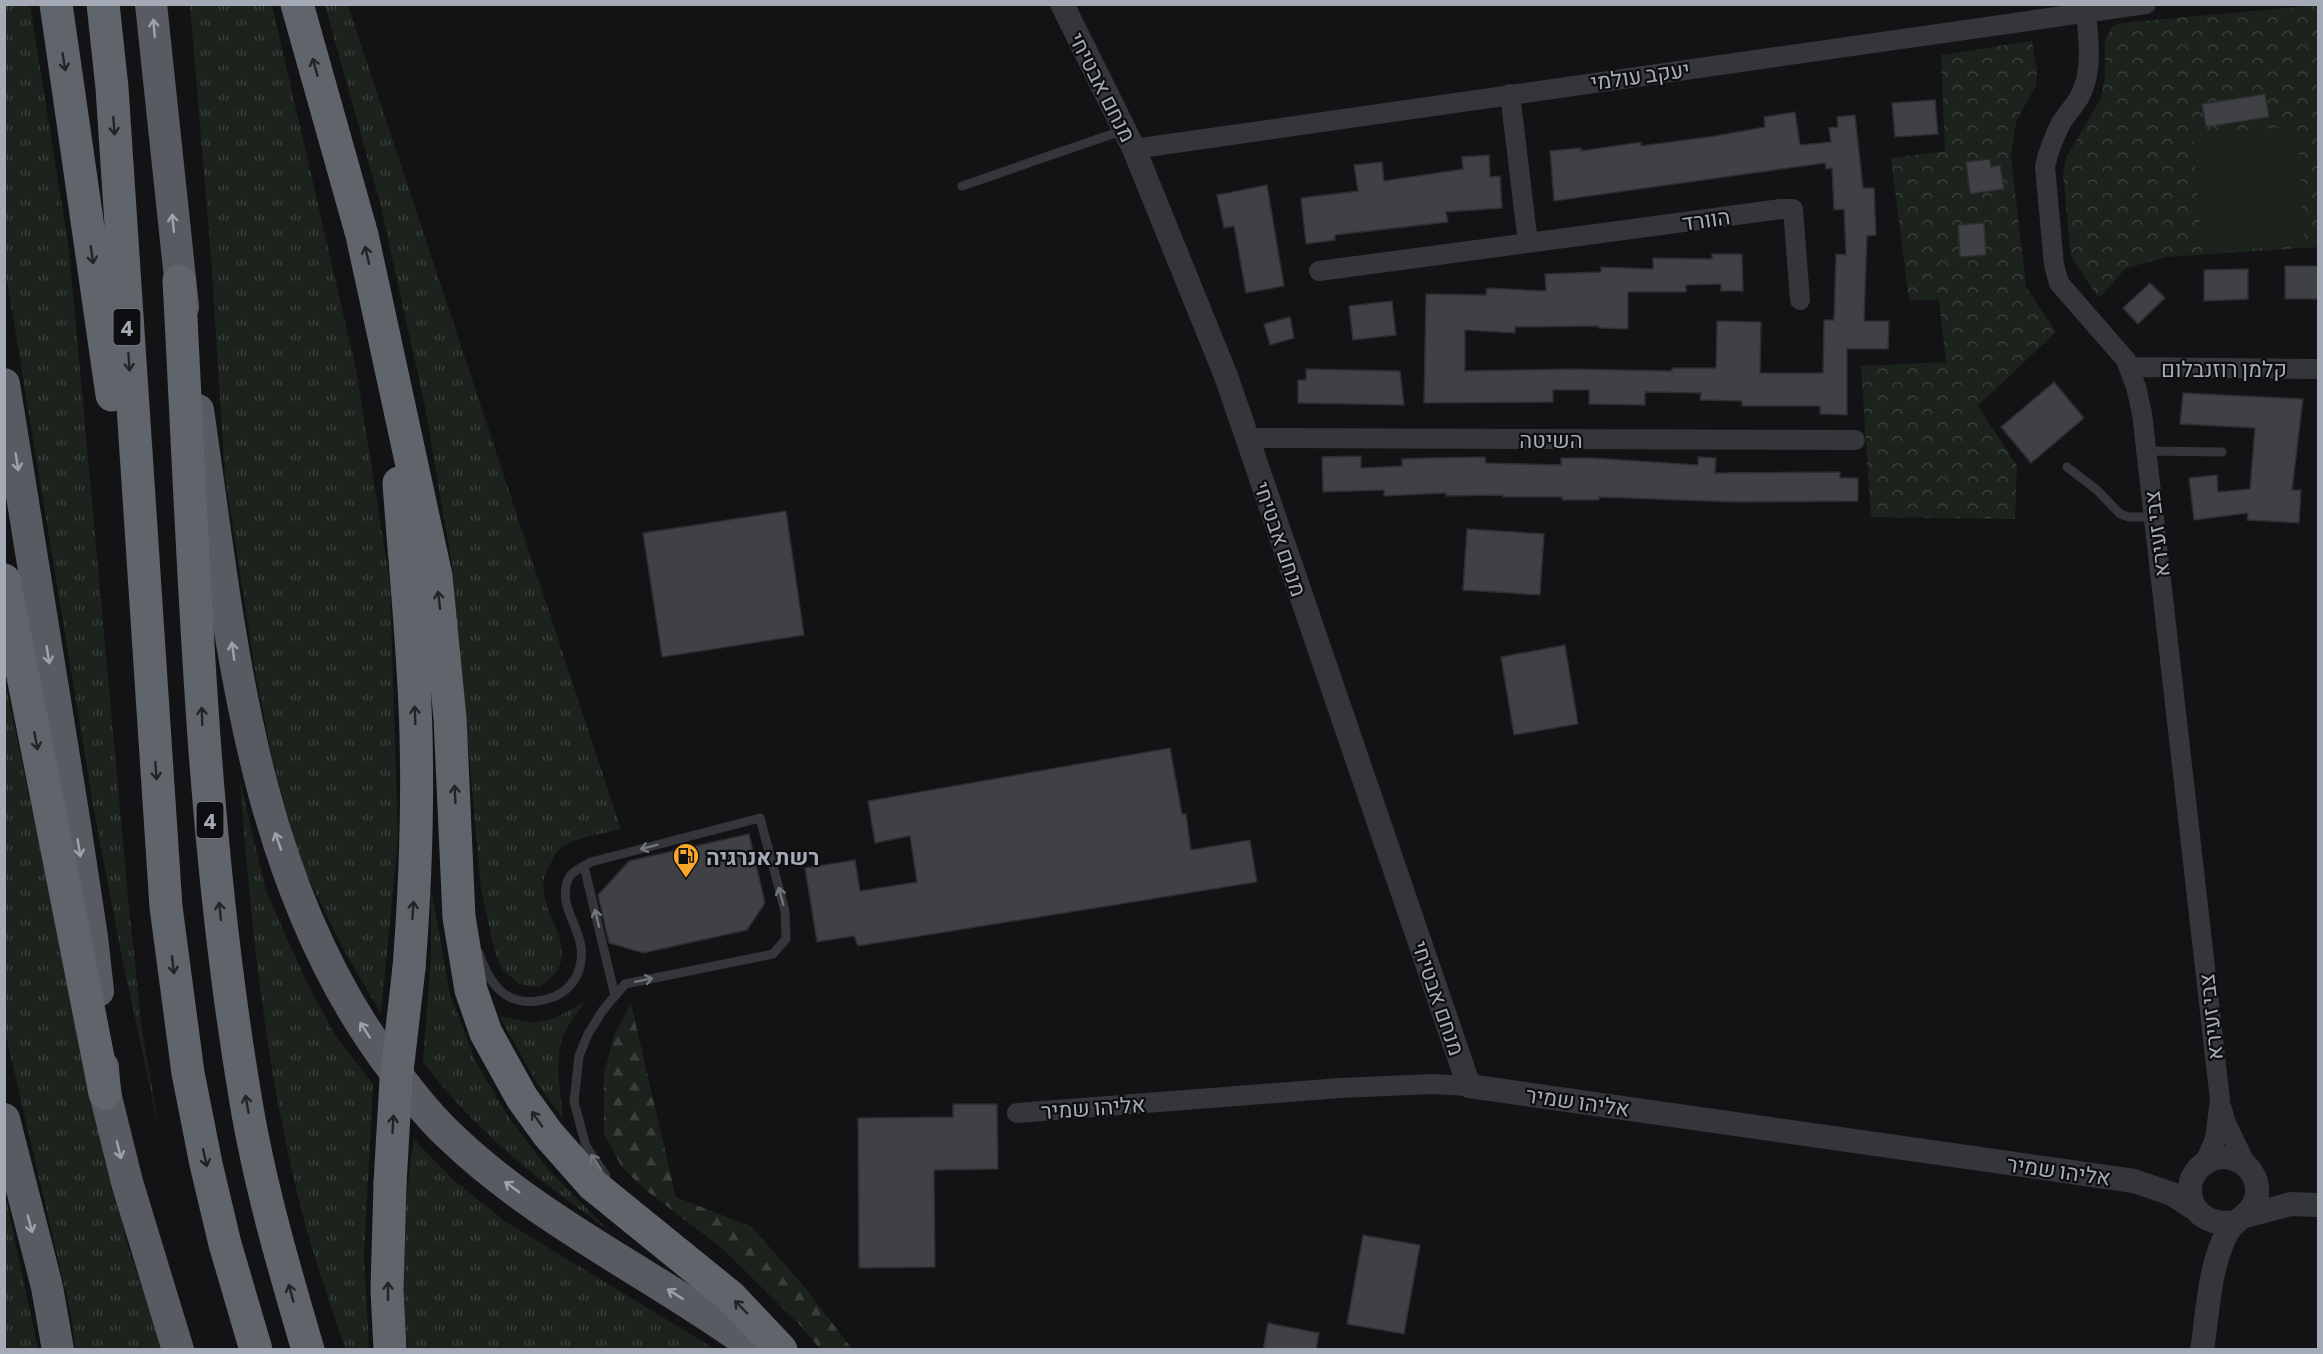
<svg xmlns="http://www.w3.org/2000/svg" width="2323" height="1354" viewBox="0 0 2323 1354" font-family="Commissioner,Heebo,sans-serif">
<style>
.grass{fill:url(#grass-tufts)}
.forest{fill:url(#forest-firs)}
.park{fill:url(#park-crowns)}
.pitch{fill:#1b231c}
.building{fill:#3f4145;stroke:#2d2d31;stroke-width:1.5}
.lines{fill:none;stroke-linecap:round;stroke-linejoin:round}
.service{stroke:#34363a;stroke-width:9}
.minor{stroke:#34363a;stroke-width:20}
.tertiary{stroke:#34363a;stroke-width:24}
.trunk{stroke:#585c62;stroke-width:32}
.motorway{stroke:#60646b;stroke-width:33}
.motorway-bridge{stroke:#60646b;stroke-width:33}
.oneway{stroke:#9ca3ae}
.oneway2{stroke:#222427}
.oneway3{stroke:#72767e}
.labels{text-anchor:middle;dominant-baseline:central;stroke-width:4.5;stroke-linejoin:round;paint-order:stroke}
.shield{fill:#0e0e10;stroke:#777c84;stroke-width:1.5}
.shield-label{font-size:21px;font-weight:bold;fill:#a4abb6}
.street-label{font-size:22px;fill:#a4abb6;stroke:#0e0e10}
.poi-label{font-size:22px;font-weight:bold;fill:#a4abb6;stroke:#0e0e10;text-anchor:start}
</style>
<defs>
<pattern id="grass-tufts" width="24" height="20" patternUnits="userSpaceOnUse" patternTransform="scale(1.5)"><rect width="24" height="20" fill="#1b231c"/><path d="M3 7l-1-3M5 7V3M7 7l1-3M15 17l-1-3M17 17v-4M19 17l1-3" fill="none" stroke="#39403b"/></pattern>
<pattern id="forest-firs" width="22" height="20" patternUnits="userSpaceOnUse" patternTransform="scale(1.5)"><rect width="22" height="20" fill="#1b231c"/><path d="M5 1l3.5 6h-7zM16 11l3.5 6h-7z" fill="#39403b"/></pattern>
<pattern id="park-crowns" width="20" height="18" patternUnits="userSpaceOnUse" patternTransform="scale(1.5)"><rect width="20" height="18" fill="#1b231c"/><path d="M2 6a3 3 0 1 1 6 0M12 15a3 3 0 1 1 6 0" fill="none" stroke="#39403b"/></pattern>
</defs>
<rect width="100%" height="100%" fill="#131315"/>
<!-- grass -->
<path class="grass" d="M 4,5 L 30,5 L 69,250 L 129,907 L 142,1030 L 159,1129 L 123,963 L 94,811 L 5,268 Z
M 190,5 L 272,5 L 357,374 L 390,584 L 398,838 L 381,1014 L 345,952 L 299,859 L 271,752 L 256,676 L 225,476 L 211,257 Z
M 325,5 L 348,5 L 621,829 C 604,834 583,836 567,844 C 558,848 554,856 550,865 C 548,869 545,874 544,878 C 537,920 591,951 540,987 L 519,984 L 502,969 L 495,952 L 481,889 L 452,565 L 425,406 L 380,203 Z
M 4,675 L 93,1104 L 129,1250 L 164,1349 L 75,1349 L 71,1314 L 5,1032 Z
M 240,781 L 266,891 L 306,981 L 335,1035 L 373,1084 L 364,1256 L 369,1349 L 345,1349 C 332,1309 318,1269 306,1228 C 267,1082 251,931 240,781 Z
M 431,889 L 450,994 L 476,1062 L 509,1118 L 549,1170 L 607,1229 C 536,1178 476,1132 423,1062 L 431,957 Z
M 585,1002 C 576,1015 565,1028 561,1043 C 555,1066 561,1095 563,1119 L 537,1083 L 499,1016 L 533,1023 L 555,1018 Z
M 414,1139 L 451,1178 L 506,1222 L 715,1349 L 408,1350 C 399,1280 403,1209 414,1139 Z
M 4,1193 L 5,1193 L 38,1349 L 5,1349 Z"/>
<!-- forest -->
<path class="forest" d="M 631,1004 L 676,1197 L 752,1227 L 806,1289 L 852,1349 L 820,1349 L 800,1325 L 722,1248 L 643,1188 L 621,1166 L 604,1133 L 604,1073 L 614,1035 Z"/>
<!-- park -->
<path class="park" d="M 2318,5 L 2318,247 L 2167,257 L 2126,268 L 2099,298 L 2071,257 L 2063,173 L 2067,156 L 2101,98 L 2105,77 L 2105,39 L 2112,27 L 2121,23 Z
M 2032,41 L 2037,70 L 2036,85 L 2016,122 L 2011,156 L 2026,287 L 2056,332 L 1978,406 L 2017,466 L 2015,519 L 1871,517 L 1861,366 L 1946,362 L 1939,300 L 1909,300 L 1891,158 L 1945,151 L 1941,55 Z"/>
<!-- pitch -->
<path class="pitch" d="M 2297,126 L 2305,245 L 2202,253 L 2193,134 Z"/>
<!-- building -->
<path class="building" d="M 2265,94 L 2269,117 L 2206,127 L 2202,104 Z
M 1935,100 L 1938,134 L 1895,137 L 1892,103 Z
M 1795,112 L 1800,145 L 1831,142 L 1829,128 L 1838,127 L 1837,117 L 1855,115 L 1863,188 L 1874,188 L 1876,235 L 1867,236 L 1864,321 L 1889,321 L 1888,349 L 1847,349 L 1847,415 L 1820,414 L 1820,406 L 1742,406 L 1742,401 L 1700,400 L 1701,393 L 1645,392 L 1645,405 L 1589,404 L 1589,390 L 1553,390 L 1553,402 L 1424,403 L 1426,294 L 1486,295 L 1487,288 L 1546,291 L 1545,274 L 1601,272 L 1601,267 L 1653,269 L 1653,258 L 1712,259 L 1712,254 L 1742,254 L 1743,291 L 1721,291 L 1721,284 L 1686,285 L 1686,292 L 1628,292 L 1628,329 L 1599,328 L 1599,326 L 1515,327 L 1515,333 L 1465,330 L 1465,371 L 1571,369 L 1672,371 L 1672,368 L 1716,368 L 1717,321 L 1761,322 L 1760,373 L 1823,373 L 1824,320 L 1834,320 L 1836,254 L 1846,255 L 1844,209 L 1834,210 L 1832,168 L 1826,169 L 1825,163 L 1554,201 L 1550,151 L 1581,148 L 1581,151 L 1641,142 L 1641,146 L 1715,136 L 1765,127 L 1764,117 Z
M 1489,155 L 1490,177 L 1500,176 L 1502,208 L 1446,212 L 1448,222 L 1335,235 L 1335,240 L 1306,244 L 1301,198 L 1358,191 L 1354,165 L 1382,162 L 1384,181 L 1463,169 L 1462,157 Z
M 1990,159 L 1991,167 L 2000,165 L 2004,189 L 1970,194 L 1966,162 Z
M 1267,185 L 1284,286 L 1246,293 L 1234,226 L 1224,228 L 1217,195 Z
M 1984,223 L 1986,255 L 1960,257 L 1958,225 Z
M 2285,266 L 2319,266 L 2319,299 L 2285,299 Z
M 2248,269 L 2248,299 L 2204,301 L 2204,270 Z
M 2150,283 L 2165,298 L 2138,324 L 2123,308 Z
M 1392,301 L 1396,335 L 1353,340 L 1349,306 Z
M 1290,317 L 1294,338 L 1270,345 L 1264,324 Z
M 1306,369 L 1400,371 L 1404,405 L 1298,403 L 1298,380 L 1306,380 Z
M 2054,382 L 2084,418 L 2031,463 L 2001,427 Z
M 2183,393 L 2303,399 L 2292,490 L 2301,490 L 2299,523 L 2247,520 L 2248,513 L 2194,520 L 2189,478 L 2217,475 L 2218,492 L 2250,489 L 2255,428 L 2180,424 Z
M 1361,456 L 1361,468 L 1402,466 L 1402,459 L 1427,458 L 1485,457 L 1486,463 L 1561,465 L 1561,458 L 1592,458 L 1698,465 L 1698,457 L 1716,458 L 1715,473 L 1840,472 L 1840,478 L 1858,478 L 1858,501 L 1734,502 L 1599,497 L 1599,500 L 1562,500 L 1562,497 L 1503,497 L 1503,495 L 1446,496 L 1446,493 L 1384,496 L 1384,490 L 1323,492 L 1322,457 Z
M 786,511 L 804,635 L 662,657 L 643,533 Z
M 1467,529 L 1544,534 L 1540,595 L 1463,590 Z
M 1565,645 L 1578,724 L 1514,735 L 1501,657 Z
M 1170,748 L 1182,814 L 1186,814 L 1191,850 L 1250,840 L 1257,882 L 858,946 L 854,936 L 817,942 L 805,868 L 855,860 L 860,891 L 917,882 L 910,836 L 875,843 L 868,801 Z
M 749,834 L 765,903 L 747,930 L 643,953 L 609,943 L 598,895 L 629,861 Z
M 953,1104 L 997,1104 L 998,1169 L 934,1170 L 935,1267 L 859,1268 L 858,1118 L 953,1117 Z
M 1363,1235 L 1420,1245 L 1404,1334 L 1347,1324 Z
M 1268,1323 L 1319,1333 L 1316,1350 L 1263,1350 Z"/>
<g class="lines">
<!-- service -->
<path class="service" d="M 962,186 L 1124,130
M 2146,451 L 2222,452
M 2067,467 L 2097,490 L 2120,514 L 2129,517 L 2154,517
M 584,866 L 615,996
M 479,953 C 484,968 490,982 502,992 C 511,1000 525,1003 537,1001 C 554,999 569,991 577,975 C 594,936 557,914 567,882 C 570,872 582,867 591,862 L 760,818 L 785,911 L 786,939 L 773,954 L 625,984 L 603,1010 L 588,1034 L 579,1056 L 574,1102 L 586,1146 L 606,1176"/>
<!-- minor -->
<path class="minor" d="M 2085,4 C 2088,33 2094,70 2080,96 C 2075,106 2066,114 2061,123 C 2054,137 2048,152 2045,167 L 2054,265 L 2059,283 L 2126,360 L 2136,387 L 2142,413 L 2220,1100 L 2215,1139 L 2205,1162
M 1510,94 L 1528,243
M 1134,149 L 2146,4
M 1319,271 L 1781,209 L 1793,209 L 1800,300
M 2129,367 L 2318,369
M 1247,438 L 1855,440
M 2222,1109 L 2226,1123 L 2246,1165
M 1017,1113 L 1340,1088 L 1432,1084 L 1469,1086"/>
<!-- tertiary -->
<path class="tertiary" d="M 1062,4 L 1134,149 L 1226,376 L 1469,1086 L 2134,1181 L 2172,1194 L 2195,1209
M 2245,1216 L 2291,1204 L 2318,1205
M 2202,1350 C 2208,1312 2209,1267 2227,1233 C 2234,1219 2251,1216 2256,1199 C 2260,1184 2253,1168 2239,1161 C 2218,1149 2190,1166 2190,1190 C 2190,1215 2213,1226 2235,1222"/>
<!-- trunk -->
<path class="trunk" d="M 151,4 L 183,307
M 4,384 L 75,825 L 92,937 L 98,991
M 198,410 C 231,636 250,884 395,1072 C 412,1095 430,1118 452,1138 C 542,1224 658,1276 758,1350
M 103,1067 L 105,1093 L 127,1182 L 178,1350
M 4,1119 L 47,1287 L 58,1350"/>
<!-- motorway -->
<path class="motorway" d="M 56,4 L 112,395
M 103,4 L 112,88 L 166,907 L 188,1073 L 206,1164 L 225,1244 L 256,1350
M 297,4 L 362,235 L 436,576 L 450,718 L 459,917 L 471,990 L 486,1033 L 522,1098 L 548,1134 L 593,1185 L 731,1297 L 781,1350
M 179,281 C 194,555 200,831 246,1102 C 260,1186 284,1268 308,1350
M 399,483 C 405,567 414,651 416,735 C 418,813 415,890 409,968
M 4,580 L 105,1093
M 390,1183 L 387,1290 L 390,1350"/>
<!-- motorway-bridge -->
<path class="motorway-bridge" d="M 390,1183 L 396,1080 L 409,968"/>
</g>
<!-- one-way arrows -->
<defs><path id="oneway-shaft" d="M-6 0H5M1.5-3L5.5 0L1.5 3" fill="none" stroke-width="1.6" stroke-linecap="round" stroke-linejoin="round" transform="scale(1.5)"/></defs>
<g class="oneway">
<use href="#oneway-shaft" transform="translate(154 28) rotate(-95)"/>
<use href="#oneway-shaft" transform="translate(173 223) rotate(-96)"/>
<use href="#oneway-shaft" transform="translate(17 462) rotate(81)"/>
<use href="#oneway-shaft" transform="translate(233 651) rotate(-98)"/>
<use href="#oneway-shaft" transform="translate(48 655) rotate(81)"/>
<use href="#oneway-shaft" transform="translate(278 841) rotate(-109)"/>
<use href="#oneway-shaft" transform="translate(79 848) rotate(81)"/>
<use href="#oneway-shaft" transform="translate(365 1030) rotate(-123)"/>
<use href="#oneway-shaft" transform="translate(119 1150) rotate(76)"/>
<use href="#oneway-shaft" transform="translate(512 1187) rotate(-144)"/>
<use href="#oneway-shaft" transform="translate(30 1224) rotate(75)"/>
<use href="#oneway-shaft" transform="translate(675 1294) rotate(-148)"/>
</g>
<g class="oneway2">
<use href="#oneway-shaft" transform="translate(64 62) rotate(81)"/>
<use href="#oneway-shaft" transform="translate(315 67) rotate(-106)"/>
<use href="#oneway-shaft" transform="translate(114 126) rotate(86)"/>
<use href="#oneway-shaft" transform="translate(92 255) rotate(82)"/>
<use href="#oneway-shaft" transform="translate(367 255) rotate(-103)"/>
<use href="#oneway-shaft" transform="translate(129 362) rotate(86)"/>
<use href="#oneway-shaft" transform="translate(439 600) rotate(-97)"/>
<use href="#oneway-shaft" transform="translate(415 715) rotate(-92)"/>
<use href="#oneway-shaft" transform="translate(202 716) rotate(-92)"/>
<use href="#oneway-shaft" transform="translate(36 741) rotate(79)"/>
<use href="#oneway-shaft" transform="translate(156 771) rotate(86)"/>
<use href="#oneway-shaft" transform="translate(455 794) rotate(-93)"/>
<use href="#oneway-shaft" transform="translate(413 910) rotate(-86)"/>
<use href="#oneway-shaft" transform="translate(220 911) rotate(-96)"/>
<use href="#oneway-shaft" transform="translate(173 965) rotate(83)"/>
<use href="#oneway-shaft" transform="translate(247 1104) rotate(-100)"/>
<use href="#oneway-shaft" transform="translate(537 1119) rotate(-125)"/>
<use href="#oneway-shaft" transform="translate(393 1124) rotate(-87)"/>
<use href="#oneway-shaft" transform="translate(205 1158) rotate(78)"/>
<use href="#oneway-shaft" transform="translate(388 1291) rotate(-90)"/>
<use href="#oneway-shaft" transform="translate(291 1293) rotate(-106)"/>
<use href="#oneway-shaft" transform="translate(741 1307) rotate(-134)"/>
</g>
<g class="oneway3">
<use href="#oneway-shaft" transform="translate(649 847) rotate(165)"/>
<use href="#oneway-shaft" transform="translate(781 896) rotate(-105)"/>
<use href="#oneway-shaft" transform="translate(597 918) rotate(-103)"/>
<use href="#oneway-shaft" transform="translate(644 980) rotate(-12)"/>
<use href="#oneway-shaft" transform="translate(596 1162) rotate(-123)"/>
</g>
<!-- icons -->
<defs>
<g id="fuel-pin" transform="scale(1.35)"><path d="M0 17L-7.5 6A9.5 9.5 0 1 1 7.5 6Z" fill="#f8a729" stroke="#0e0e10"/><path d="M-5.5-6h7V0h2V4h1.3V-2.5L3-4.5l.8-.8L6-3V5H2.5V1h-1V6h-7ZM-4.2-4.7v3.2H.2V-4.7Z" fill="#111"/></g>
</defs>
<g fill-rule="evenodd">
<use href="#fuel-pin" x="686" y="856"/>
</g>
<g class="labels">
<!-- shield labels -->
<g class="shield">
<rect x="113.5" y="309" width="27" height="36" rx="4.5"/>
<rect x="196.5" y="802" width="27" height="36" rx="4.5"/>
</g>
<g class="shield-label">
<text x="127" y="327">4</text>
<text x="210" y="820">4</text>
</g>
<!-- street labels -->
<g class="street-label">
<text transform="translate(1640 75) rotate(-8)">יעקב עולמי</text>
<text transform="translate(1103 87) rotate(63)">מנחם אבטיחי</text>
<text transform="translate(1706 219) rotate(-8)">הוורד</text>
<text x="2224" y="368">קלמן רוזנבלום</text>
<text x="1551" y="439">השיטה</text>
<text transform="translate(2156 534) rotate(-97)">צבי זעירא</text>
<text transform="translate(1281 539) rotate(71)">מנחם אבטיחי</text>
<text transform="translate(1439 998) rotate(71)">מנחם אבטיחי</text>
<text transform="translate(2210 1017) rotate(-96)">צבי זעירא</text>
<text transform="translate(1578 1101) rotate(8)">אליהו שמיר</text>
<text transform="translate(1093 1107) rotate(-4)">אליהו שמיר</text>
<text transform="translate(2059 1170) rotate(8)">אליהו שמיר</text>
</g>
<!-- poi labels -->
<g class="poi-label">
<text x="706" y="856">רשת אנרגיה</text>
</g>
</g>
<!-- border -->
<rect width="2323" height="1354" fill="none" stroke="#a4abb6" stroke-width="12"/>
</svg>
